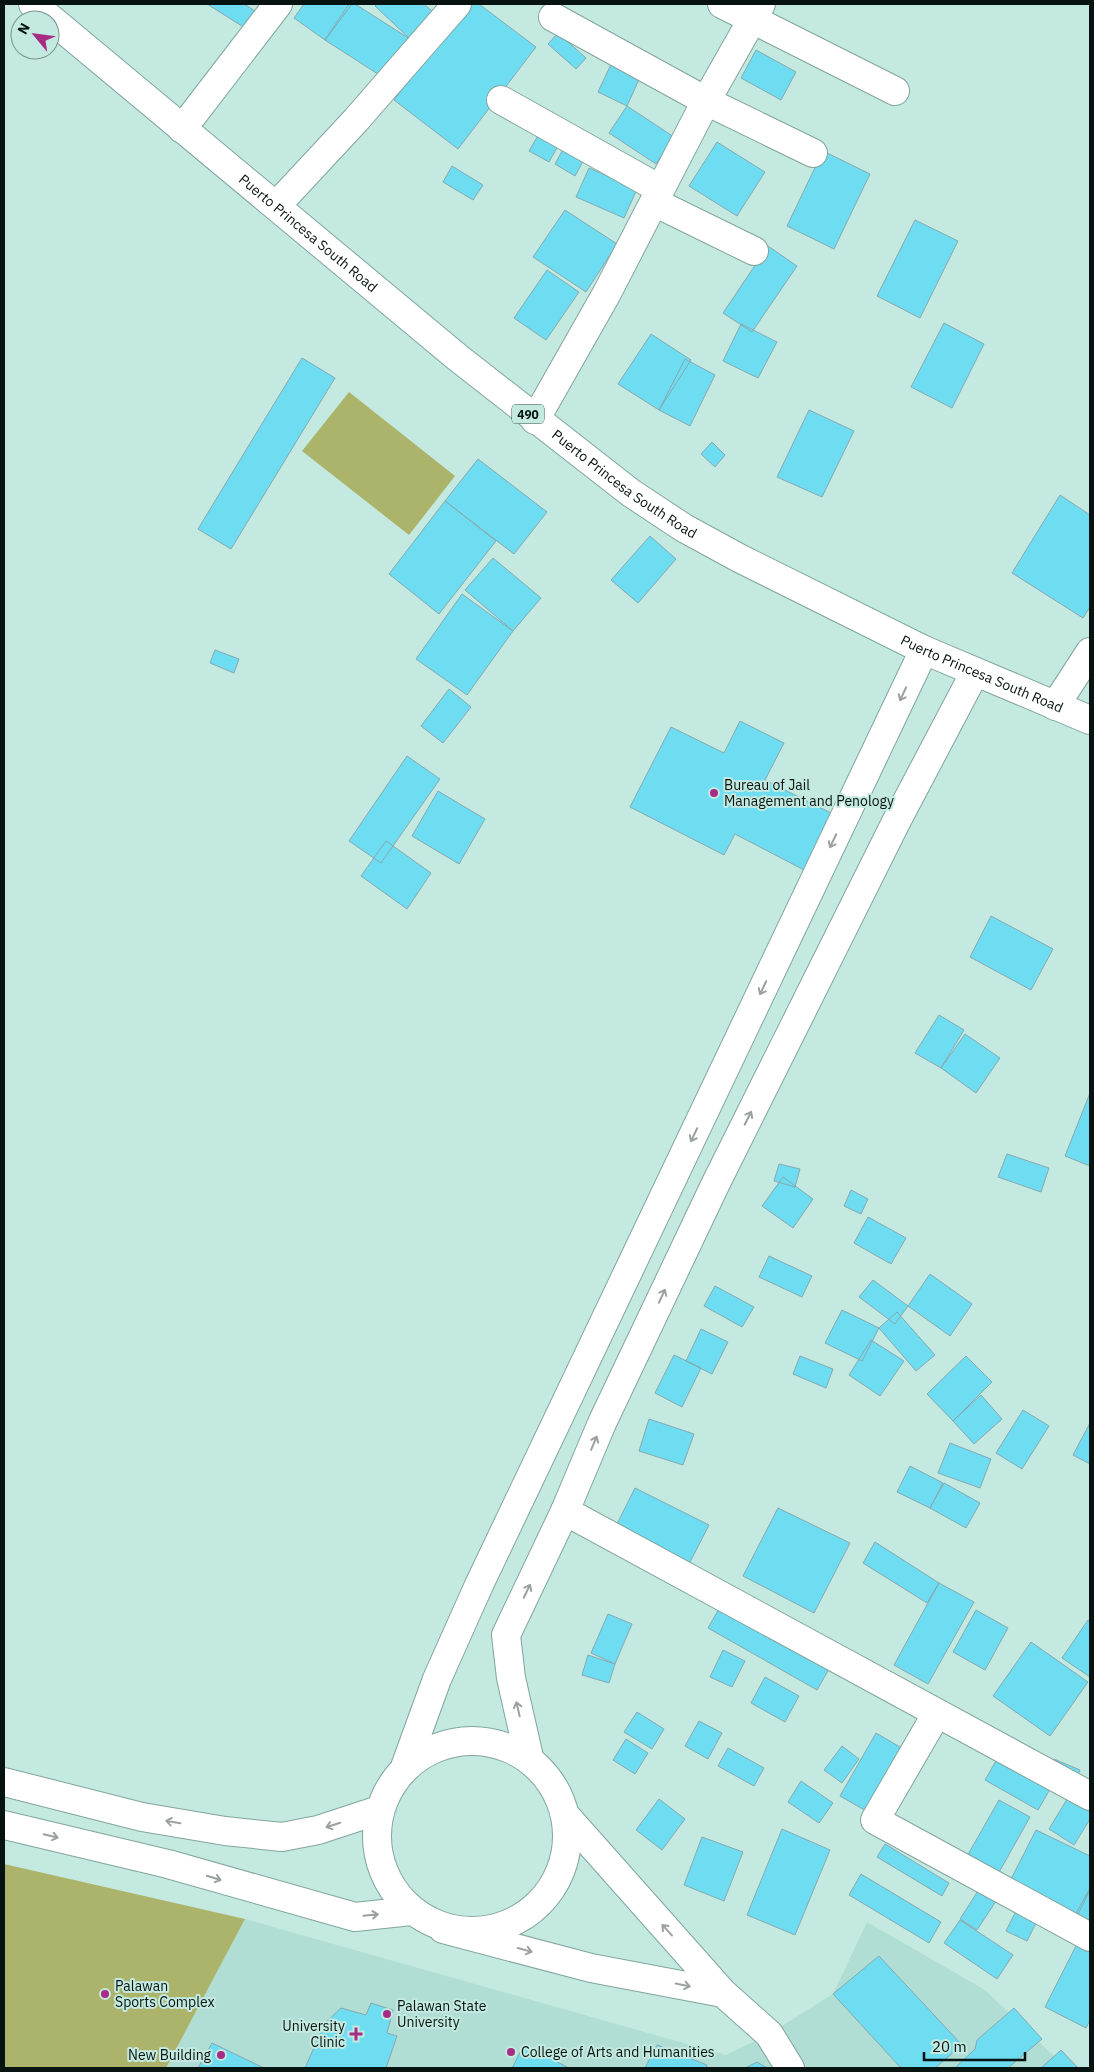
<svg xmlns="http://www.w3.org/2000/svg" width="1094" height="2072" viewBox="0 0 1094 2072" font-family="'IBM Plex Sans',sans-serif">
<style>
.built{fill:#b1ded4}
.green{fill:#abb46a}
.building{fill:#6edcf1;stroke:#86a9b1}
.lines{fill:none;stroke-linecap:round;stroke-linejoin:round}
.minor-casing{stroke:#82a59d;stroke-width:30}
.tertiary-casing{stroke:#82a59d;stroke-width:30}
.primary-casing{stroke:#82a59d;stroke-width:30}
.minor{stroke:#fff;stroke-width:28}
.tertiary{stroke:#fff;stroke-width:28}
.primary{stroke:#fff;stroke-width:28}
.oneway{stroke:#9ba19f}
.poi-dot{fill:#a62d83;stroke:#c4e9e0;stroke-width:2}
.labels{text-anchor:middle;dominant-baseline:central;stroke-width:4;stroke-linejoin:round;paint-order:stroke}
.shield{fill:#c4e9e0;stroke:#3f534e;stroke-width:1}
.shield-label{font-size:12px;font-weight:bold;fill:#061310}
.street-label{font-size:14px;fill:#061310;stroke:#c4e9e0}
.poi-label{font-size:14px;fill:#061310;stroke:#c4e9e0;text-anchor:start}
</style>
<rect width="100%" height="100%" fill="#c4e9e0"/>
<!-- built -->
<path class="built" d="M 245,1919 L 726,2055 L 769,2034 L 833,1994 L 867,1922 L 985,1990 L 1066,2068 L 166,2068 Z"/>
<!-- green -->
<path class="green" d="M 349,392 L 455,476 L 409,535 L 302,451 Z
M 4,1864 L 245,1919 L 166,2068 L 4,2068 Z"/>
<!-- building -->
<path class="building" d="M 207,4 L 244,4 L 255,11 L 245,28 Z
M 304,4 L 352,4 L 325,40 L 294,18 Z
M 349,4 L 355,4 L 410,39 L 384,78 L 325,40 Z
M 377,4 L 424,4 L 434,13 L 410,39 L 375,6 Z
M 467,4 L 479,4 L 536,47 L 458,149 L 394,100 Z
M 558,33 L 586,58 L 576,69 L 548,44 Z
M 756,50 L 796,72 L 781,100 L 741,78 Z
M 613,60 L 642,73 L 627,106 L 598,92 Z
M 627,106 L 674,137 L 656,164 L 609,133 Z
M 543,127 L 563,137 L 549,162 L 529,151 Z
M 567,142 L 587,154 L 575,176 L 555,164 Z
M 717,142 L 765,172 L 737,216 L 689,186 Z
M 823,151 L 870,174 L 834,249 L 787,226 Z
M 452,166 L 483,185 L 473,200 L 443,182 Z
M 589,168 L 637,189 L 624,218 L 576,197 Z
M 565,210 L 617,244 L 586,292 L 533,257 Z
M 915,220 L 958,241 L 920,318 L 877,296 Z
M 768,246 L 797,266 L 752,332 L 723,313 Z
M 547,270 L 579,292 L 546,340 L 514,318 Z
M 944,323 L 984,344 L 952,408 L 911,387 Z
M 741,324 L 777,342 L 758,378 L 723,361 Z
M 651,334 L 691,360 L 659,410 L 618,384 Z
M 302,358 L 335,378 L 231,549 L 198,529 Z
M 685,359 L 715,375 L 690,426 L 659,410 Z
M 809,410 L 854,431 L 822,497 L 777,477 Z
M 712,442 L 725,455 L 715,467 L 701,454 Z
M 478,459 L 547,512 L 514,554 L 445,501 Z
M 1060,495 L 1090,515 L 1090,607 L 1083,618 L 1012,573 Z
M 445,501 L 496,541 L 439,614 L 389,574 Z
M 650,536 L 676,559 L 638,603 L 611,580 Z
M 493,558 L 541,598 L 513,631 L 465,590 Z
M 462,594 L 513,631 L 467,695 L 416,659 Z
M 215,650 L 239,659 L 234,673 L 210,663 Z
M 449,689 L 471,707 L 443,743 L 421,726 Z
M 740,721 L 784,743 L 765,780 L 835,815 L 806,871 L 735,834 L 724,855 L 630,807 L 671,727 L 724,753 Z
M 407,756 L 440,779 L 381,863 L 349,841 Z
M 438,791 L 485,819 L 459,864 L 412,836 Z
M 386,841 L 431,873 L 407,909 L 361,876 Z
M 991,916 L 1053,949 L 1031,990 L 970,957 Z
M 939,1015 L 964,1030 L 941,1068 L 915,1053 Z
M 965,1034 L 1000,1058 L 976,1093 L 941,1068 Z
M 1090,1093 L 1090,1166 L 1065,1156 Z
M 1007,1154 L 1049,1168 L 1041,1192 L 998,1177 Z
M 779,1164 L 800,1169 L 795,1187 L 774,1181 Z
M 783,1177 L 813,1199 L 793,1228 L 762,1206 Z
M 851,1190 L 868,1199 L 861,1214 L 844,1206 Z
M 868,1217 L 906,1238 L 891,1264 L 854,1243 Z
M 769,1256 L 812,1276 L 802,1297 L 759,1277 Z
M 930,1274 L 972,1304 L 950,1336 L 908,1306 Z
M 873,1280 L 908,1306 L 895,1324 L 859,1297 Z
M 715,1286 L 754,1307 L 742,1327 L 704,1306 Z
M 842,1310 L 879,1328 L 862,1361 L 825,1343 Z
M 897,1312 L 935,1355 L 916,1371 L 879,1328 Z
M 701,1329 L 728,1342 L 712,1374 L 686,1361 Z
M 871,1340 L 904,1361 L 880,1396 L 849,1375 Z
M 674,1355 L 701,1368 L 682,1407 L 655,1393 Z
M 800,1356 L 833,1369 L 826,1388 L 793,1374 Z
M 966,1356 L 992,1382 L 953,1421 L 927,1394 Z
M 981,1395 L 1002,1419 L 974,1444 L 953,1421 Z
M 1023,1410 L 1049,1426 L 1022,1469 L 996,1453 Z
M 649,1419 L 694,1434 L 683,1465 L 639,1451 Z
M 1090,1423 L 1090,1464 L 1073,1455 Z
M 950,1443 L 991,1459 L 980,1488 L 938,1473 Z
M 910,1466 L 943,1483 L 930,1508 L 897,1492 Z
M 944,1483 L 980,1503 L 966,1528 L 930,1508 Z
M 635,1488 L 709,1525 L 689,1564 L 616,1526 Z
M 778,1508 L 850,1543 L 814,1613 L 743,1576 Z
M 875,1542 L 939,1583 L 927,1603 L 863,1563 Z
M 939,1583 L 974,1602 L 928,1684 L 894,1665 Z
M 724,1600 L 833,1662 L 817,1690 L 708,1628 Z
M 976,1610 L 1008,1628 L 985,1670 L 953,1652 Z
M 608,1614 L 632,1624 L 615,1664 L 591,1653 Z
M 1088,1620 L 1090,1621 L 1090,1677 L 1062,1658 Z
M 1031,1642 L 1088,1682 L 1050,1736 L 993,1696 Z
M 723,1650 L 745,1661 L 732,1687 L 710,1677 Z
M 588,1655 L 615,1664 L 609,1683 L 582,1675 Z
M 765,1677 L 799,1696 L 785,1722 L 751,1703 Z
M 637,1712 L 664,1729 L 652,1749 L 624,1732 Z
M 699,1721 L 722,1733 L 708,1759 L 685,1746 Z
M 876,1733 L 912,1754 L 875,1816 L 840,1796 Z
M 626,1739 L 648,1753 L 635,1774 L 613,1760 Z
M 842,1746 L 859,1759 L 842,1783 L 824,1770 Z
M 728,1748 L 764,1768 L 754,1786 L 718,1766 Z
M 1000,1754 L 1053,1784 L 1038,1810 L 985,1780 Z
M 1054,1759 L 1080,1770 L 1075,1782 L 1049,1771 Z
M 801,1781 L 833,1803 L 819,1823 L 788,1802 Z
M 1069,1796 L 1090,1810 L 1090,1819 L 1074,1845 L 1049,1829 Z
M 659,1799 L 685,1819 L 662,1850 L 636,1830 Z
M 999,1800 L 1030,1817 L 993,1883 L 962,1865 Z
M 782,1829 L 830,1850 L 795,1935 L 747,1915 Z
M 1036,1830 L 1090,1856 L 1090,1890 L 1077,1916 L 1009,1883 Z
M 702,1837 L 743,1852 L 724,1901 L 684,1885 Z
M 885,1844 L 949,1883 L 942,1896 L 877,1857 Z
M 861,1874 L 941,1922 L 929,1943 L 849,1895 Z
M 985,1880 L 1002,1892 L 977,1930 L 960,1919 Z
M 1090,1888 L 1090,1925 L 1074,1917 Z
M 1015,1913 L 1036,1923 L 1027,1941 L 1006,1931 Z
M 960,1920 L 1013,1955 L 997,1979 L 944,1943 Z
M 1077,1944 L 1090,1950 L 1090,2020 L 1086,2028 L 1045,2007 Z
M 879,1956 L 962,2045 L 935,2068 L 901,2068 L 833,1994 Z
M 371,2003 L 393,2010 L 387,2033 L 397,2036 L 386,2068 L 305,2068 L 325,2023 L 341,2008 L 366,2015 Z
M 1014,2008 L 1042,2039 L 1008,2068 L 955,2068 L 975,2049 L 977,2040 Z
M 212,2043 L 264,2068 L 198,2068 Z
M 524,2045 L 569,2068 L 512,2068 Z
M 657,2045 L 707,2065 L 706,2068 L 645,2068 Z
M 1061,2050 L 1078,2068 L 1041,2068 Z
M 757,2062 L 767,2068 L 745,2068 Z"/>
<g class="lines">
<!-- minor casing -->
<g class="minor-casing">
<path id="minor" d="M 722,4 L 895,91
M 553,17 L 706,101 L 813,153
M 501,100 L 660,189
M 182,129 L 278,4
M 654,202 L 754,251
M 276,206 L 356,120 L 457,4
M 535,420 L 607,293 L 706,101 L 761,4
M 1055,706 L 1090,652
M 565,1511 L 1090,1796
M 937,1713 L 875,1820 L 1090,1937
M 566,1816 L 723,1993 L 769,2034 L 790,2068
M 443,1929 L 591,1968 L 723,1993"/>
</g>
<!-- tertiary casing -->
<g class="tertiary-casing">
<path id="tertiary" d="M377 1836a95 95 0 1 1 190 0a95 95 0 1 1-190 0Z
M 529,1757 L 511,1678 L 506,1635 L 565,1511 L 602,1423 L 715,1185 L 896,822 L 975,672
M 405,1767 L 437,1679 L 479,1585 L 924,650
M 4,1782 L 142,1817 L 225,1831 L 282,1837 L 318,1830 L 379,1810
M 4,1825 L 168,1864 L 355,1917 L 411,1911"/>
</g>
<!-- primary casing -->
<g class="primary-casing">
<g id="primary">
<path id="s1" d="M 33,4 L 457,357 L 631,493 L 684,528 L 739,558 L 924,650 L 1090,720"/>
</g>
</g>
<!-- minor -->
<use href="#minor" class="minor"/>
<!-- tertiary -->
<use href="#tertiary" class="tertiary"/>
<!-- primary -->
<use href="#primary" class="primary"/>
</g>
<!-- one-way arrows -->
<defs><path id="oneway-shaft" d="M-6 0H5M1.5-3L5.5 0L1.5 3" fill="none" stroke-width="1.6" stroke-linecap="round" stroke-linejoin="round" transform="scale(1.25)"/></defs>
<g class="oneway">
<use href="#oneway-shaft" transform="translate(903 694) rotate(115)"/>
<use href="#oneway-shaft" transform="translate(833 841) rotate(115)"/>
<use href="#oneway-shaft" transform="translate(763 988) rotate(115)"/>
<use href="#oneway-shaft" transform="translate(748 1118) rotate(-63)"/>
<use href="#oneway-shaft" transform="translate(694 1135) rotate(115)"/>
<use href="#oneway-shaft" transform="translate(662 1296) rotate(-65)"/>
<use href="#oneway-shaft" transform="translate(594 1443) rotate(-67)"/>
<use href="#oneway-shaft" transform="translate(527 1591) rotate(-64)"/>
<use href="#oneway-shaft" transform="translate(518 1709) rotate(-103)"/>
<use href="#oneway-shaft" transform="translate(173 1822) rotate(-171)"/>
<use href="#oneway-shaft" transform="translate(333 1825) rotate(162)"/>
<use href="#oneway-shaft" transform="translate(51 1836) rotate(13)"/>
<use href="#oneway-shaft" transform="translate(214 1878) rotate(17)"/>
<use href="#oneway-shaft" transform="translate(371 1915) rotate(-6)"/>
<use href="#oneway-shaft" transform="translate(667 1930) rotate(-132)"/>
<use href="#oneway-shaft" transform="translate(525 1950) rotate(15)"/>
<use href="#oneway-shaft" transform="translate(683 1985) rotate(11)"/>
</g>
<!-- markers -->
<g class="poi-dot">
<circle cx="714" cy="793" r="5"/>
<circle cx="105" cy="1994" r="5"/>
<circle cx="387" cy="2014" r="5"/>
<path d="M353.5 2026.5h5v5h5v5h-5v5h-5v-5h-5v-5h5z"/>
<circle cx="511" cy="2052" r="5"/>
<circle cx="221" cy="2055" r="5"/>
</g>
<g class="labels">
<!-- shield labels -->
<rect class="shield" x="512" y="404.5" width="32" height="19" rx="4"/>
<g class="shield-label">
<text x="528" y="414">490</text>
</g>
<!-- street labels -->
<g class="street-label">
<text stroke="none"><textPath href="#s1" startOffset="358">Puerto Princesa South Road</textPath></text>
<text stroke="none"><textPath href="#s1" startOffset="762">Puerto Princesa South Road</textPath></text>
<text stroke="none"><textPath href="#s1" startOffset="1168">Puerto Princesa South Road</textPath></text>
</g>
<!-- poi labels -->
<g class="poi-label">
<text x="724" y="785">Bureau of Jail<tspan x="724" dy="16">Management and Penology</tspan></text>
<text x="115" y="1986">Palawan<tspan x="115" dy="16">Sports Complex</tspan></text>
<text x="397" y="2006">Palawan State<tspan x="397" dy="16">University</tspan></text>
<text x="345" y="2026" text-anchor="end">University<tspan x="345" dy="16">Clinic</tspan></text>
<text x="521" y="2052">College of Arts and Humanities</text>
<text x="211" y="2055" text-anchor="end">New Building</text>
</g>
</g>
<!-- border -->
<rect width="1094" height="2072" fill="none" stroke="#061310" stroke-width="10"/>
<!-- north arrow -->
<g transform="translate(35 35) rotate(299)"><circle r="24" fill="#c4e9e0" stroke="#78938d"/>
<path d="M0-4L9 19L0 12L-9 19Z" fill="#a62d83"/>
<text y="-8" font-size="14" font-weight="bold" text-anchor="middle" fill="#061310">N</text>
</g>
<!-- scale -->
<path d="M924 2052v8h101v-8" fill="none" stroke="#061310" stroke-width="2.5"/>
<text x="932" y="2052" font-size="15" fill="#061310" stroke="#c4e9e0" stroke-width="4" paint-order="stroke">20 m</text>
</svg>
